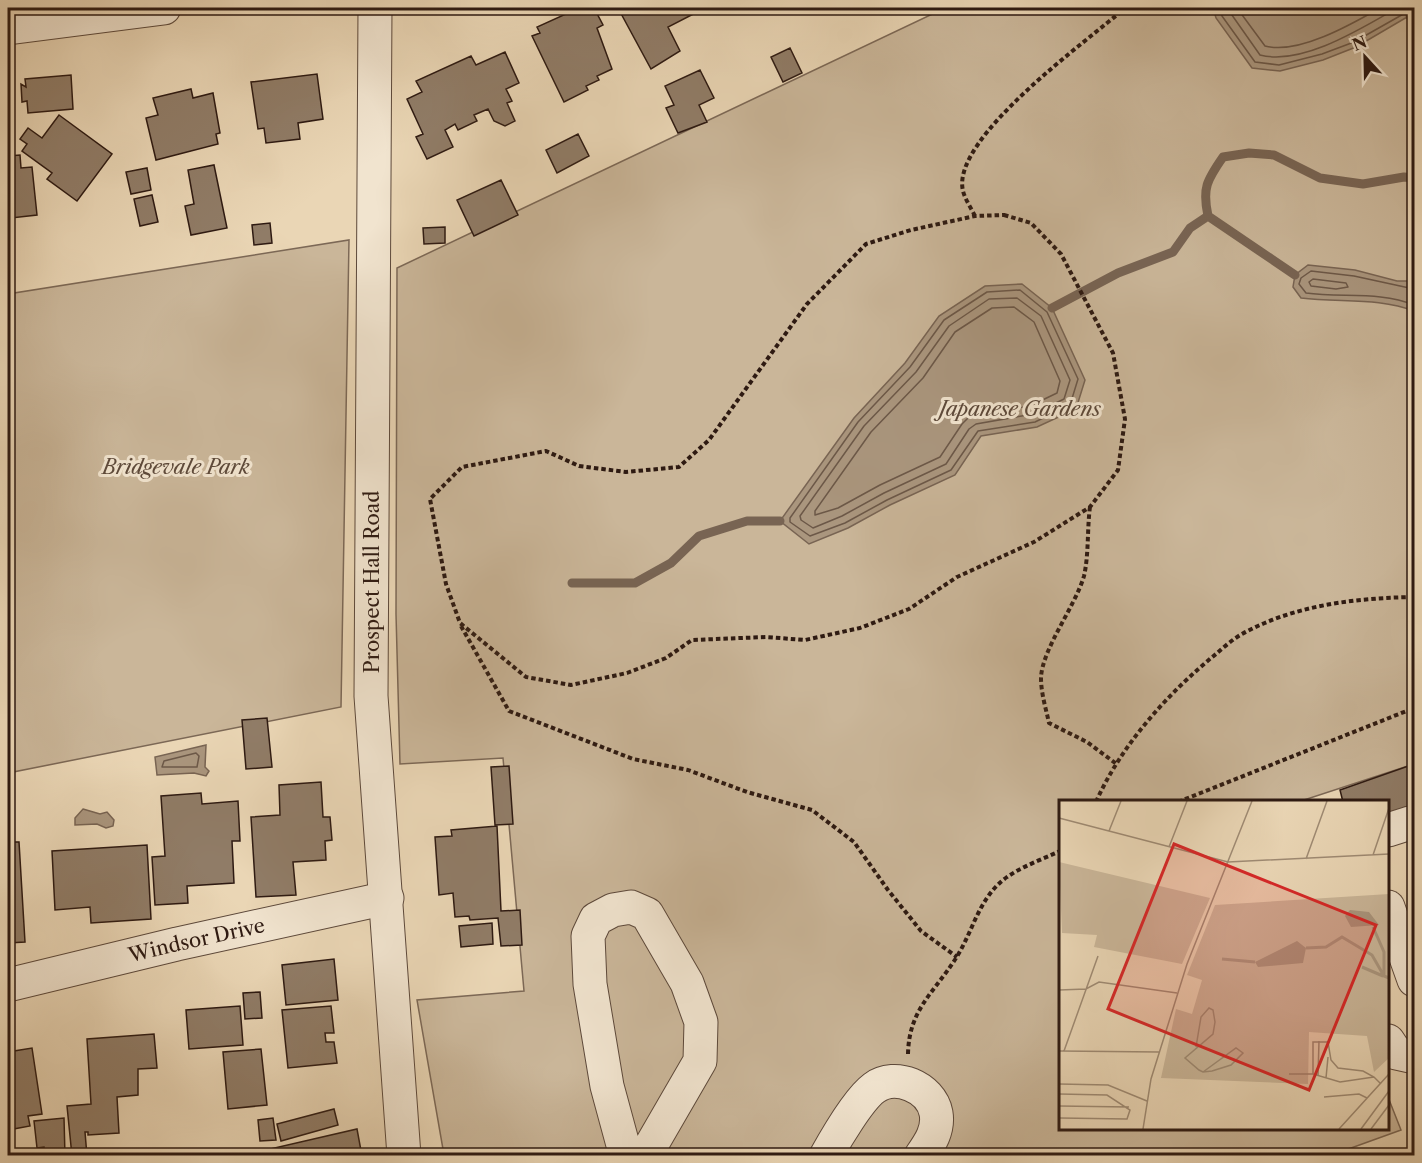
<svg xmlns="http://www.w3.org/2000/svg" width="1422" height="1163" viewBox="0 0 1422 1163" font-family="'Libre Caslon Text',serif">
<style>
.green{fill:#cab699;stroke:#7c6856;stroke-width:1.5}
.water{fill:#aa967e;stroke:#786453;stroke-width:1.5}
.lines{fill:none;stroke-linecap:round;stroke-linejoin:round}
.shore{stroke:#6c5848;stroke-width:1.5}
.stream{stroke:#786453;stroke-width:9}
.building{fill:#907c67;stroke:#2e1a12;stroke-width:1.5}
.minor-casing{stroke:#5d493b;stroke-width:35}
.path{stroke:#2e1a12;stroke-width:4;stroke-dasharray:4.5 3;stroke-linecap:butt}
.minor{stroke:#f1e4cf;stroke-width:33}
.labels{text-anchor:middle;dominant-baseline:central;stroke-width:6;stroke-linejoin:round;paint-order:stroke}
.park-label{font-size:20px;font-style:italic;fill:#5d493a;stroke:#f1e4cf}
.street-label{font-size:20px;fill:#2e1a12;stroke:#f1e4cf}
.inset-river{fill:none;stroke:#aa967e;stroke-width:3}
.inset-road{fill:none;stroke:#9f8b74;stroke-width:1.5}
.view{fill:#d62828;fill-opacity:0.15;stroke:#d62828;stroke-width:3}
.inset-edge{fill:none;stroke:#2e1a12;stroke-width:3}
</style>
<rect width="100%" height="100%" fill="#ead6b5"/>
<filter id="stains"><feTurbulence type="fractalNoise" baseFrequency=".00333" numOctaves="4"/><feColorMatrix values="0 0 0 0 .2 0 0 0 0 .09 0 0 0 0 .02 0 0 0 .5 -.17"/></filter>
<radialGradient id="worn" r=".72"><stop offset=".6" stop-color="#630" stop-opacity="0"/><stop offset="1" stop-color="#630" stop-opacity=".3"/></radialGradient>
<!-- green -->
<path class="green" d="M 945,8 L 1414,8 L 1414,764 L 1301,801 L 1060,802 L 1060,1128 L 1388,1128 L 1388,1097 L 1401,1130 L 1329,1156 L 444,1155 L 417,1000 L 524,991 L 503,758 L 400,764 L 396,614 L 397,268 Z
M 349,240 L 341,707 L 8,773 L 8,294 Z"/>
<!-- water -->
<path class="water" d="M 1213,8 L 1414,8 L 1414,13 L 1356,47 L 1323,60 L 1280,71 L 1252,68 L 1216,18 Z
M 1308,265 L 1355,270 L 1397,281 L 1410,281 L 1414,285 L 1414,311 C 1379,297 1339,303 1301,298 L 1293,287 L 1295,275 Z
M 1022,284 L 1052,308 L 1085,380 L 1076,409 L 1037,427 L 981,436 L 955,475 L 890,505 L 848,528 L 809,544 L 780,521 L 854,418 L 905,363 L 939,316 L 985,286 Z
M 206,745 L 205,767 L 209,771 L 206,776 L 194,773 L 157,775 L 155,757 Z
M 83,809 L 100,814 L 107,812 L 114,820 L 113,826 L 106,828 L 97,824 L 75,825 L 75,818 Z"/>
<g class="lines">
<!-- shore -->
<path class="shore" d="M 1220,8 L 1222,16 L 1255,62 L 1279,65 L 1322,54 L 1354,42 L 1414,8
M 1227,8 L 1260,55 C 1302,66 1362,28 1397,8
M 1237,8 L 1265,46 C 1298,55 1352,24 1380,8
M 1313,279 L 1346,283 L 1348,287 L 1336,289 L 1311,286 L 1309,282 Z
M 1414,289 L 1354,276 L 1311,271 L 1301,278 L 1299,284 L 1306,293 C 1342,298 1380,291 1414,305
M 1020,290 L 1047,312 L 1078,379 L 1070,405 L 1035,422 L 978,431 L 951,470 L 887,500 L 845,523 L 810,536 L 790,522 L 790,518 L 858,422 L 910,367 L 944,320 L 987,292 Z
M 1017,298 L 1041,316 L 1070,380 L 1064,399 L 1033,414 L 976,424 L 969,429 L 946,464 L 884,493 L 842,516 L 813,528 L 801,520 L 800,516 L 864,426 L 916,372 L 949,326 L 989,299 Z
M 1014,307 L 1034,322 L 1060,381 L 1057,393 L 1030,406 L 970,416 L 962,424 L 940,457 L 880,485 L 838,508 L 815,515 L 815,511 L 871,432 L 923,378 L 955,332 L 992,308 Z
M 196,753 L 199,756 L 197,767 L 162,767 L 164,761 Z"/>
<!-- stream -->
<path class="stream" d="M 1410,16 L 1414,19
M 1208,216 L 1295,275
M 1052,308 L 1118,273 L 1173,252 L 1190,228 L 1208,216 C 1202,188 1207,180 1223,157 L 1249,153 L 1274,155 L 1320,178 L 1363,184 L 1404,177 L 1414,178
M 572,583 L 635,583 L 671,563 L 699,536 L 747,521 L 780,521"/>
</g>
<!-- building -->
<path class="building" d="M 579,8 L 594,8 L 603,25 L 597,28 L 612,69 L 597,76 L 599,80 L 586,86 L 588,90 L 564,102 L 532,36 L 540,33 L 537,27 Z
M 618,8 L 705,8 L 668,27 L 680,51 L 651,69 Z
M 790,48 L 802,73 L 783,82 L 771,57 Z
M 505,52 L 519,83 L 506,89 L 512,101 L 507,103 L 515,121 L 505,126 L 494,121 L 488,109 L 474,115 L 477,121 L 458,130 L 455,124 L 445,130 L 453,147 L 427,159 L 416,137 L 423,134 L 407,99 L 422,92 L 416,81 L 471,56 L 476,65 Z
M 700,70 L 714,98 L 699,105 L 707,122 L 678,133 L 666,108 L 674,105 L 665,86 Z
M 317,74 L 323,119 L 298,123 L 300,139 L 266,143 L 264,128 L 258,129 L 251,82 Z
M 71,75 L 73,109 L 28,113 L 27,101 L 22,102 L 21,84 L 26,87 L 25,79 Z
M 191,89 L 193,98 L 213,93 L 220,133 L 216,134 L 218,144 L 156,160 L 146,118 L 158,115 L 153,98 Z
M 59,115 L 112,154 L 77,201 L 47,179 L 52,173 L 22,151 L 27,144 L 20,139 L 28,128 L 42,138 Z
M 578,134 L 589,156 L 557,173 L 546,150 Z
M 20,155 L 21,168 L 32,167 L 37,215 L 11,218 L 8,156 Z
M 214,165 L 227,228 L 191,235 L 185,206 L 194,204 L 188,170 Z
M 147,168 L 151,190 L 131,194 L 126,172 Z
M 501,180 L 518,215 L 474,236 L 457,200 Z
M 152,195 L 158,222 L 140,226 L 134,199 Z
M 270,223 L 272,243 L 254,245 L 252,225 Z
M 445,227 L 445,243 L 424,244 L 423,228 Z
M 267,718 L 272,767 L 246,769 L 242,720 Z
M 1414,764 L 1414,804 L 1388,814 L 1388,802 L 1343,802 L 1340,790 Z
M 509,766 L 513,824 L 495,825 L 491,767 Z
M 321,782 L 323,817 L 330,817 L 332,840 L 325,841 L 326,860 L 293,862 L 296,895 L 256,897 L 251,817 L 280,815 L 279,785 Z
M 201,793 L 202,804 L 238,801 L 240,841 L 232,841 L 234,883 L 187,886 L 188,903 L 155,905 L 152,857 L 165,856 L 161,796 Z
M 497,826 L 501,911 L 520,910 L 522,945 L 501,946 L 498,918 L 470,920 L 469,916 L 455,917 L 453,893 L 439,895 L 435,837 L 452,836 L 451,830 Z
M 8,842 L 19,842 L 25,942 L 8,943 Z
M 147,845 L 151,919 L 91,923 L 90,907 L 55,910 L 52,851 Z
M 492,923 L 493,944 L 461,947 L 459,926 Z
M 334,959 L 338,1000 L 286,1005 L 282,965 Z
M 260,992 L 262,1018 L 245,1019 L 243,993 Z
M 240,1006 L 243,1045 L 189,1049 L 186,1010 Z
M 331,1006 L 334,1033 L 325,1033 L 326,1042 L 334,1042 L 337,1063 L 288,1068 L 282,1010 Z
M 154,1034 L 157,1068 L 138,1069 L 138,1095 L 117,1097 L 119,1133 L 88,1135 L 88,1132 L 85,1132 L 87,1156 L 72,1156 L 67,1106 L 91,1104 L 87,1039 Z
M 32,1048 L 42,1114 L 28,1116 L 30,1126 L 8,1130 L 8,1052 Z
M 261,1049 L 267,1105 L 228,1109 L 223,1052 Z
M 334,1109 L 338,1125 L 281,1141 L 277,1124 Z
M 64,1118 L 65,1156 L 45,1156 L 44,1147 L 37,1148 L 34,1121 Z
M 273,1118 L 276,1140 L 260,1141 L 258,1120 Z
M 357,1129 L 362,1156 L 257,1156 L 257,1152 Z
M 1414,1147 L 1414,1156 L 1393,1156 Z"/>
<g class="lines">
<!-- minor casing -->
<g class="minor-casing">
<g id="minor">
<path d="M 375,8 L 371,696 L 404,1156"/>
<path d="M 8,28 L 164,8"/>
<path d="M 1388,830 L 1410,823 L 1414,824"/>
<path d="M 1388,907 L 1414,980"/>
<path id="s1" d="M 8,985 L 177,944 L 387,898"/>
<path d="M 1388,1041 L 1396,1053 L 1414,1057"/>
<path d="M 626,1156 L 607,1086 L 590,984 L 588,936 L 596,919 L 613,910 L 631,907 L 647,914 L 687,983 L 701,1022 L 700,1061 L 645,1156"/>
<path d="M 826,1156 C 836,1138 859,1099 874,1088 C 895,1072 931,1087 936,1113 C 939,1130 930,1143 921,1156"/>
</g>
</g>
<!-- path -->
<path class="path" d="M 1004,215 L 1031,223 L 1061,254 L 1113,353 L 1125,419 L 1118,470 L 1090,507 L 1034,542 L 957,577 L 909,609 L 860,628 L 805,640 L 766,637 L 692,640 L 666,658 L 627,673 L 571,685 L 526,677 L 460,623 L 446,584 L 430,499 L 462,467 L 546,451 L 579,466 L 626,472 L 679,467 L 709,440 L 807,304 L 866,244 L 911,230 L 975,216 Z
M 975,216 C 971,208 965,199 963,191 C 950,138 1089,40 1125,8
M 1090,507 C 1087,529 1089,554 1084,576 C 1075,607 1042,649 1041,678 C 1041,693 1046,709 1049,723 L 1087,742 L 1118,765
M 461,626 L 509,711 L 633,759 L 688,770 L 747,792 L 812,810 L 854,842 L 888,890 L 921,931 L 957,957
M 1096,802 C 1121,745 1169,692 1216,654 C 1224,647 1233,639 1242,634 C 1294,605 1356,598 1414,597
M 1178,802 L 1414,708
M 908,1054 C 909,1009 934,993 956,958 C 974,930 978,898 1007,877 C 1023,866 1043,859 1060,851"/>
<!-- minor -->
<use href="#minor" class="minor"/>
</g>
<g class="labels">
<!-- park labels -->
<g class="park-label">
<text x="1020" y="409">Japanese Gardens</text>
<text x="176" y="467">Bridgevale Park</text>
</g>
<!-- street labels -->
<g class="street-label">
<text transform="translate(372 582) rotate(-90)">Prospect Hall Road</text>
<text stroke="none"><textPath href="#s1" startOffset="194">Windsor Drive</textPath></text>
</g>
</g>
<!-- overview -->
<g transform="translate(1059 800)">
<rect width="330" height="330" fill="#ead6b5"/>
<path d="M 0,62 L 151,98 L 123,164 L 35,147 L 38,135 L 3,133 ZM 330,94 L 330,258 L 315,272 L 308,236 L 250,232 L 249,284 L 102,278 L 117,209 L 133,214 L 143,180 L 128,175 L 156,105 Z" fill="#cab699"/>
<path d="M 291,110 L 310,112 L 320,125 L 292,127 L 286,116 ZM 238,141 L 247,148 L 244,163 L 199,167 L 196,162 Z" fill="#aa967e"/>
<path class="inset-river" d="M 314,127 L 325,152 L 325,176 L 330,178M 247,148 L 267,147 L 283,137 L 313,155 L 325,176M 163,159 L 196,162M 303,167 L 324,176"/>
<path class="inset-road" d="M 0,18 L 169,62 L 330,54M 50,31 L 62,1M 110,47 L 128,1M 314,55 L 330,8M 247,59 L 268,1M 0,190 L 27,189 L 40,182 L 118,193M 137,247 L 142,217 L 150,208 L 154,210 L 156,222 L 154,234 L 126,258 L 140,270 L 144,272 L 153,271 L 172,265 L 184,253 L 177,248 L 144,272M 0,251 L 100,252M 5,251 L 39,156M 230,274 L 254,274M 259,276 L 260,241M 315,277 L 281,282 L 254,274 L 254,242 L 269,242 L 272,260 L 279,268 L 304,271 L 315,277 L 322,284M 267,278 L 269,257M 0,284 L 49,285 L 88,301M 0,294 L 48,295 L 71,310 L 68,319 L 1,318M 265,297 L 300,294 L 308,298M 0,306 L 70,307M 84,329 L 92,279 L 128,164 L 193,1M 280,329 L 330,274M 302,329 L 330,291M 312,329 L 330,305"/>
<path class="view" d="M 115,44 L 317,125 L 250,290 L 49,209 Z"/>
<rect width="330" height="330" class="inset-edge"/>
</g>
<!-- margin -->
<rect width="1422" height="1163" fill="none" stroke="#ead6b5" stroke-width="30"/>
<rect x="9" y="9" width="1404" height="1145" fill="none" stroke="#2e1a12" stroke-width="3"/>
<rect x="15" y="15" width="1392" height="1133" fill="none" stroke="#2e1a12" stroke-width="1.5"/>
<!-- north arrow -->
<g transform="translate(1365 57) rotate(338)" stroke="#f1e4cf" stroke-width="4.5" paint-order="stroke">
<path d="M0-4.5L10 22L0 15L-10 22Z" fill="#2e1a12"/>
<text y="-9" font-size="16" font-weight="bold" text-anchor="middle" fill="#2e1a12">N</text>
</g>
<rect width="100%" height="100%" filter="url(#stains)"/>
<rect width="100%" height="100%" fill="url(#worn)"/>
</svg>
